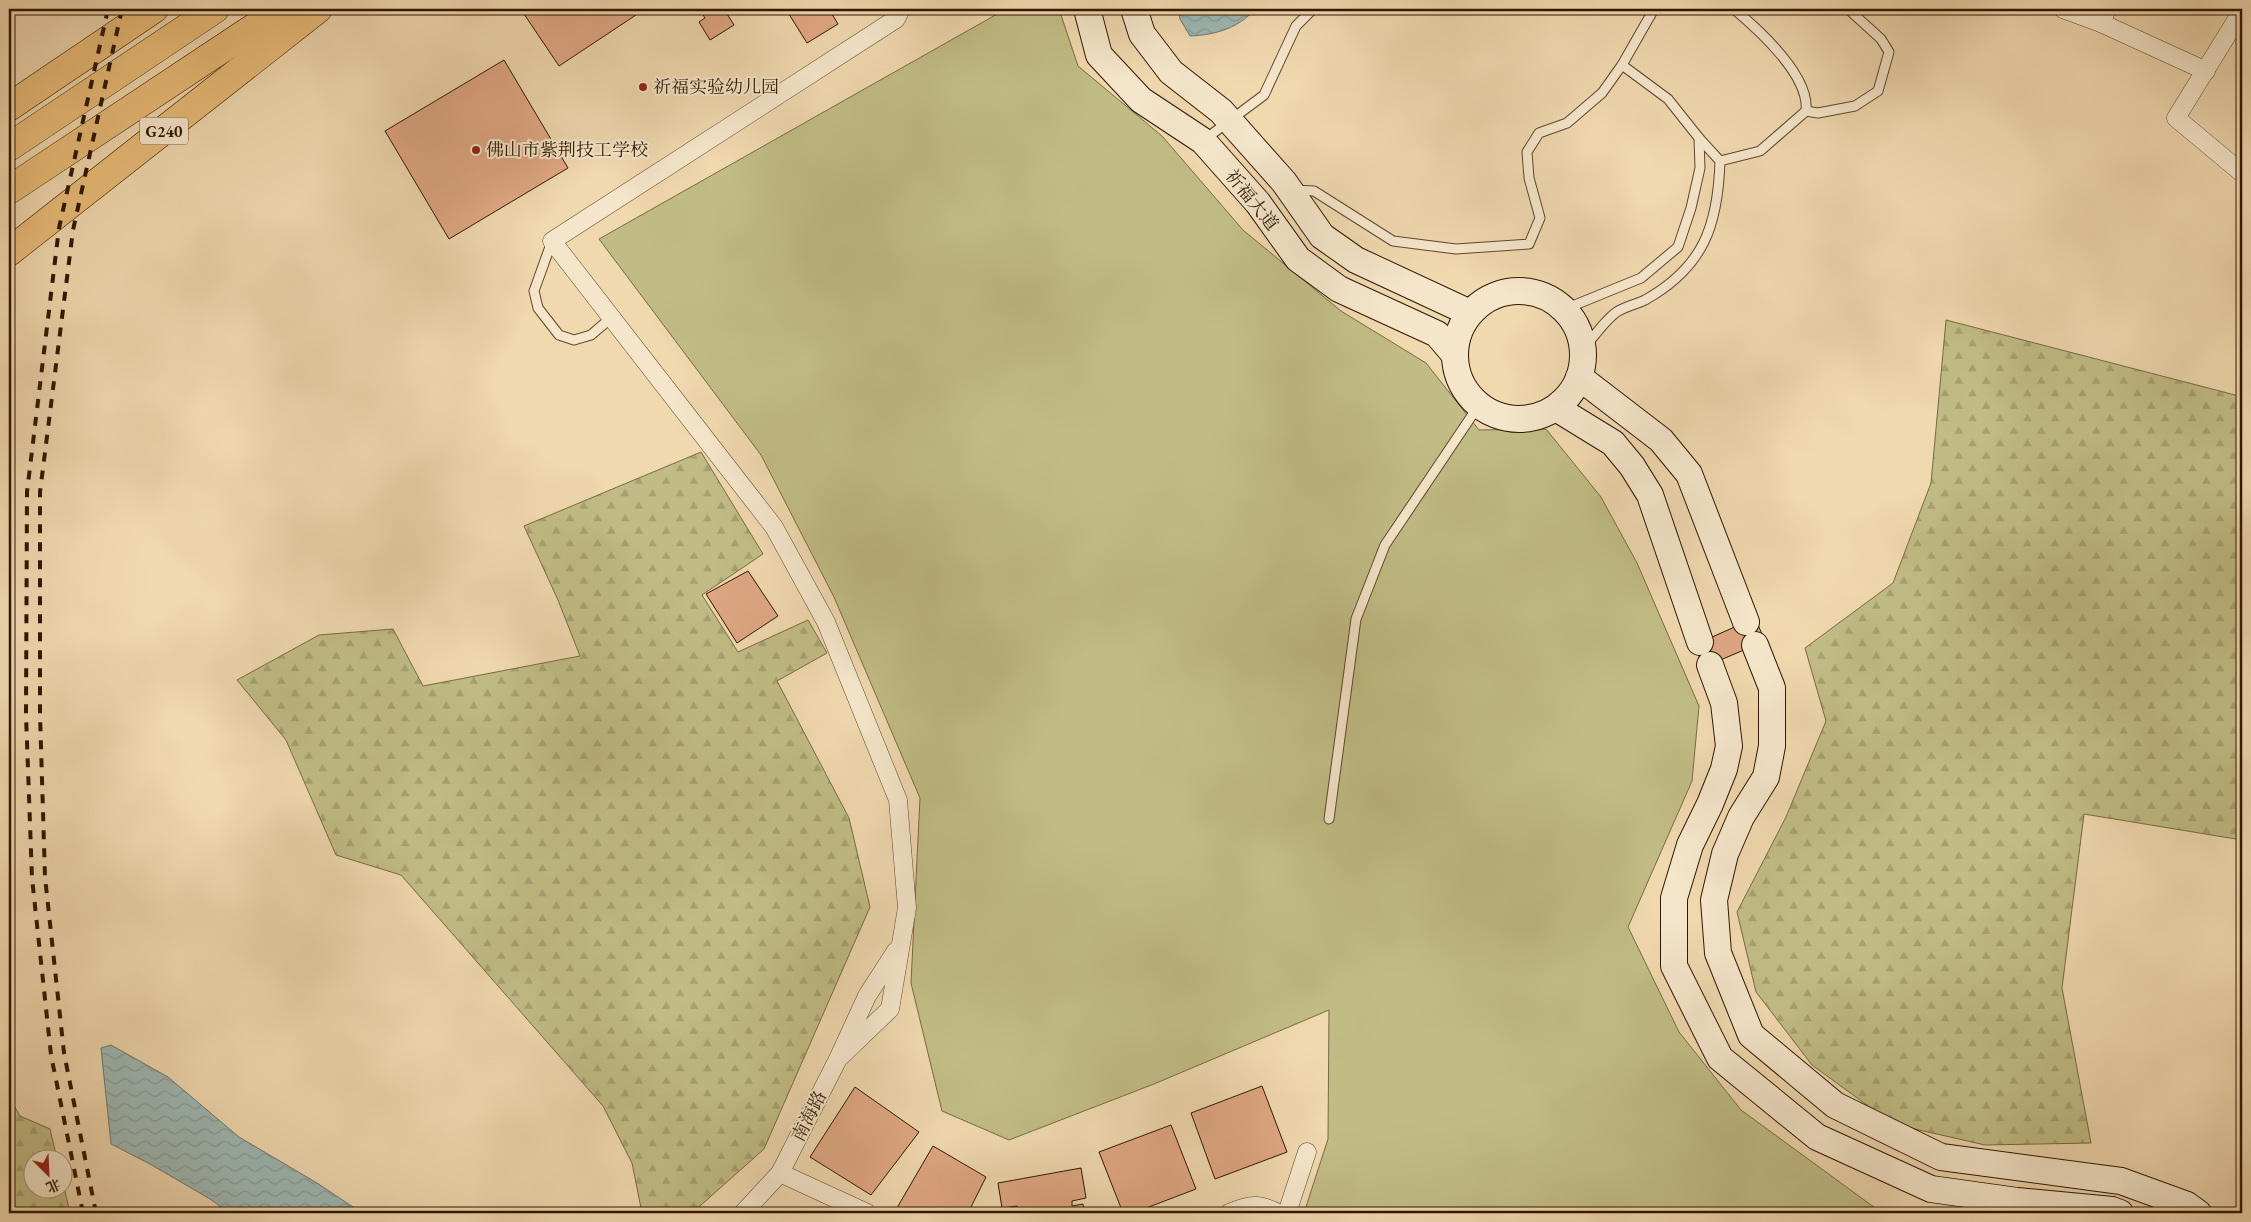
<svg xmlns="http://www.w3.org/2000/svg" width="2251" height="1222" font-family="'EB Garamond','Noto Serif SC',serif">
<defs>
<pattern id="forest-firs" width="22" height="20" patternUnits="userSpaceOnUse" patternTransform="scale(1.25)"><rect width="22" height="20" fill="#c1bc85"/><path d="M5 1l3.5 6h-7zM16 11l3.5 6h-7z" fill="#a6a171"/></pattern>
<pattern id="water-waves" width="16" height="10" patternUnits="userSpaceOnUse" patternTransform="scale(1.25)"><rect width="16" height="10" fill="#9db8b4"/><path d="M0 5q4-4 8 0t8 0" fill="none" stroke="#889d99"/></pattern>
</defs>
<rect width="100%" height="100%" fill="#f0d8af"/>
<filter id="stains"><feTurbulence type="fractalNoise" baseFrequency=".004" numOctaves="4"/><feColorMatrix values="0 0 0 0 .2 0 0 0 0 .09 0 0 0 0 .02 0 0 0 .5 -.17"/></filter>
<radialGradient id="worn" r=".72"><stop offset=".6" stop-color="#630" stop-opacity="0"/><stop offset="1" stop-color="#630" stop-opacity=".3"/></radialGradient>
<!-- green -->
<polygon fill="#c1bc85" stroke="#786a42" points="1006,9 1059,9 1078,66 1162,136 1243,230 1341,311 1426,363 1479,430 1546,429 1601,497 1637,563 1699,706 1692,781 1628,927 1679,1032 1741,1110 1882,1213 1304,1213 1328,1139 1329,1010 1154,1084 1009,1140 942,1111 911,983 920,798 834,597 761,455 599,239"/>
<!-- forest -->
<g fill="url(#forest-firs)" stroke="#786a42">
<polygon points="1946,320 2239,396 2242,394 2242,840 2084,814 2062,988 2091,1143 1985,1145 1893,1124 1812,1065 1756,992 1737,912 1786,817 1826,721 1805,648 1893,583 1931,483"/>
<polygon points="701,452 763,554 702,595 738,652 808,620 827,653 777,681 849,818 870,907 764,1149 692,1213 642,1213 632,1163 603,1106 401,875 336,855 286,740 237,680 319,635 393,629 423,686 580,656 558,600 524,526"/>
<polygon points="9,1097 20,1116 50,1129 57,1159 32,1160 32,1190 62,1190 63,1183 70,1213 9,1213"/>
</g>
<!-- water -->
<g fill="url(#water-waves)" stroke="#71786c">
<path d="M1178 9H1255C1239 28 1215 35 1190 36L1180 19Z"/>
<polygon points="111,1045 168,1077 239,1137 317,1183 362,1213 229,1213 210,1199 150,1164 111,1144 101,1048"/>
</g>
<!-- building -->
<g fill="#dfa783" stroke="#2e1700">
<polygon points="525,9 645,9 559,66 522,11"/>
<polygon points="699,9 724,9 734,25 710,40 699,22 705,18"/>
<polygon points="790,9 829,9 838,24 807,43 787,11"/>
<polygon points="504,60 568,168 449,239 385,131"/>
<polygon points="748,571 778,616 737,643 706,594"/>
<polygon points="1755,618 1765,641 1704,667 1694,645"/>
<polygon points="1262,1086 1287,1152 1215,1179 1191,1113"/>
<polygon points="855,1087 919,1132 871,1195 810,1157"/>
<polygon points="1171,1125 1196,1189 1133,1213 1123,1213 1099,1152"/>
<polygon points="933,1146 986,1177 968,1213 894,1213"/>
<polygon points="1081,1168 1086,1198 1072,1201 1072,1206 1083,1204 1084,1213 1018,1213 1017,1206 1002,1208 998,1183"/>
</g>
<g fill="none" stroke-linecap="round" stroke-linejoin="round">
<defs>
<g id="lane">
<polyline points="1806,111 1818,113 1855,106 1878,91 1889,52 1881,39 1848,9"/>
<polyline points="1204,140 1264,95 1296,26 1313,9"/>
<path d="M1720 161 1760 151 1806 111C1810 76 1759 30 1734 9"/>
<polyline points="1295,190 1314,191 1393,241 1456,249 1529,244 1540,218 1529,178 1527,152 1539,133 1567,123 1602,93 1622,65 1654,9"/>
<polyline points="552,241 534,291 538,308 559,335 574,340 591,335 612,317"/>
<polyline points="1565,309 1641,278 1678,247 1691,208 1700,168 1699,138"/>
<path d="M1583 349C1593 338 1602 324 1614 314 1622 307 1635 305 1645 300 1704 267 1718 225 1720 161L1699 138 1668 99 1622 65"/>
<polyline points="1329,819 1356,619 1385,545 1479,405"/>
</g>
<g id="street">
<polyline points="2063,9 2101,23 2206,71"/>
<polyline points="2242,11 2176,118 2242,173"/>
<polyline points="2101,23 2107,9"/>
<polyline points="838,1059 890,1009 907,908 898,800 826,622 774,527 552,241 896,19 901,9"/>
<polyline points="780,1173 867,1213"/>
<polyline points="743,1213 780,1173 838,1059 867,996 896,951"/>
<path d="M1229 1213C1250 1204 1258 1203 1278 1213"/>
<polyline points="1287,1213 1307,1152"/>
</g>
<g id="secondary">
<polyline points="1087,9 1099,55 1141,100 1203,141 1258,203 1298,259 1339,289 1437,334 1454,354"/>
<polyline points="1134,9 1142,34 1171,72 1221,111 1284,182 1322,236 1356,260 1470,313"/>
<circle cx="1519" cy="355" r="64"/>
<polyline points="1579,377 1661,440 1689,474 1746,622"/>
<polyline points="1556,408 1613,443 1632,466 1650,495 1700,642"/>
<polyline points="1755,645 1772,688 1772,746 1766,777 1741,817 1725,854 1714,900 1718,953 1751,1035 1835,1105 1941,1157 2121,1181 2187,1205 2198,1213"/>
<polyline points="1710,665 1724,703 1729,746 1724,769 1710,804 1690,845 1674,898 1674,966 1720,1058 1817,1137 1931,1189 2017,1201 2112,1210 2120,1213"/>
</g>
<g id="highway">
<polyline points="9,107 154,9"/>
<polyline points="9,147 215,9"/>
<polyline points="9,190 282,9"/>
<polyline points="9,252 318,9"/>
</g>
</defs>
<!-- lane casing -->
<use href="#lane" stroke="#5e472c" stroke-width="11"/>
<!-- street casing -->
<use href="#street" stroke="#5e472c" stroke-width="19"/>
<!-- secondary casing -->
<use href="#secondary" stroke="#2e1700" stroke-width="28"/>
<!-- highway casing -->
<use href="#highway" stroke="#2e1700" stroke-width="29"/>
<!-- lane -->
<use href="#lane" stroke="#f5e6cb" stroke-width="9"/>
<!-- street -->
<use href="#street" stroke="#f5e6cb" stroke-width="18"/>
<!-- secondary -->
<use href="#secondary" stroke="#f5e6cb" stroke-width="26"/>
<!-- highway -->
<use href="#highway" stroke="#e8bc78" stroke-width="28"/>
<!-- rail -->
<g stroke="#2e1700" stroke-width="4" stroke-dasharray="9 9" stroke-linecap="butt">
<polyline points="83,1213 51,1055 32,878 26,715 27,492 59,228 108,9"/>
<polyline points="96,1213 64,1053 45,877 40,714 40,492 73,230 122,9"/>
</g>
</g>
<!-- markers -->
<g fill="#8f2418" stroke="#f5e6cb" stroke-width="2">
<circle cx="643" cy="87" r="5"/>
<circle cx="476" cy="150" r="5"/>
</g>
<g text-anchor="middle" stroke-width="4" stroke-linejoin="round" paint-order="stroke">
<!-- shield labels -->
<rect fill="#f5e6cb" stroke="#6a553d" stroke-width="1" x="140" y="117.5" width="48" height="27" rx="4"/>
<g font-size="16" font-weight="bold" fill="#2e1700">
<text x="164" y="137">G240</text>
</g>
<!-- poi labels -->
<g font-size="18" fill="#2e1700" stroke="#f5e6cb" text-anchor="start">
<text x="653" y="93">祈福实验幼儿园</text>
<text x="486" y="156">佛山市紫荆技工学校</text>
</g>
<!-- street labels -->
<g font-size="18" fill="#2e1700" stroke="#f5e6cb">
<text transform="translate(1252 200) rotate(51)" y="6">祈福大道</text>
<text transform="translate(809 1116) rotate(-63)" y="6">南海路</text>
</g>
</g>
<!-- margin -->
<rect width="2251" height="1222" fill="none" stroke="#f0d8af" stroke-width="30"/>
<rect x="10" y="10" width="2231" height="1202" fill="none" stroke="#2e1700" stroke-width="2.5"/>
<rect x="15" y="15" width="2221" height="1192" fill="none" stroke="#2e1700"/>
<!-- north arrow -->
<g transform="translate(48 1174) rotate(156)"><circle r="24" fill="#f5e6cb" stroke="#a5937a"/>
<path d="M0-4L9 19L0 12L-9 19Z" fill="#8f2418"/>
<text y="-8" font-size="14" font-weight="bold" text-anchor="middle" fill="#2e1700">北</text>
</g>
<rect width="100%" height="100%" filter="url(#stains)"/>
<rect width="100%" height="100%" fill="url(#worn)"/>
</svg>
